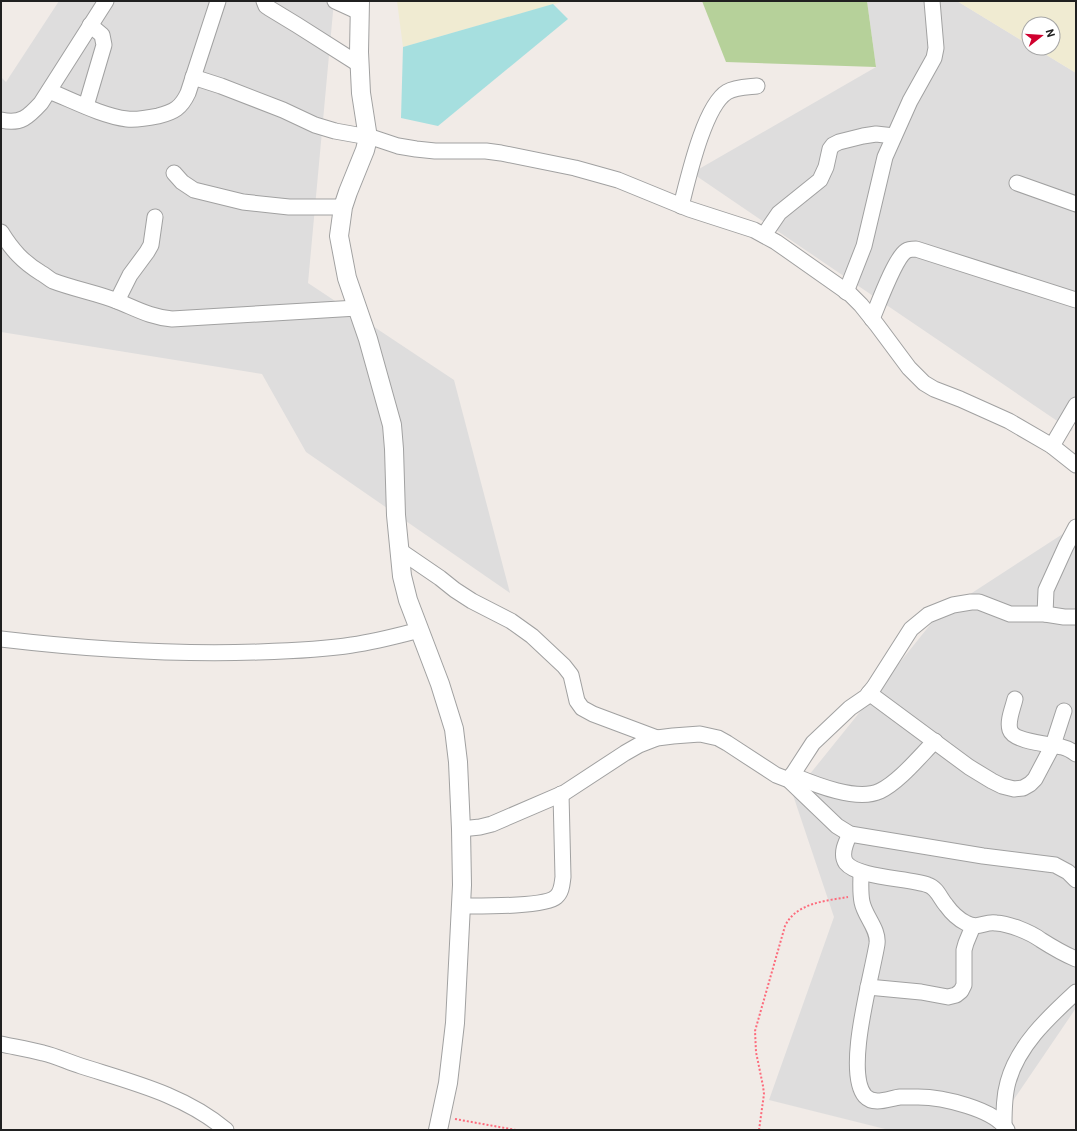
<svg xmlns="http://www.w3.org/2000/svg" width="1077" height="1131" font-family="Roboto,sans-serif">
<rect width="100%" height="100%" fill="#f1ebe7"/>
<!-- residential -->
<g fill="#dedddd">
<polygon points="59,1 334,1 308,283 454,380 510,593 306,452 262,374 1,332 1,77 6,82"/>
<polygon points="867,1 957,1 1029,45 1029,48 1035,48 1076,73 1076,413 1072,431 692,173 876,67"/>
<polygon points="1075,526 1076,527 1076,1008 993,1130 889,1130 769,1100 834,917 793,795 938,615"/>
</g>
<!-- farmland -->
<g fill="#f0ebd2">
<polygon points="397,1 565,1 403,47"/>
<polygon points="957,1 1076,1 1076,73 1035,48 1053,48 1053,24 1029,24 1029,45"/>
</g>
<!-- forest -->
<polygon fill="#b6d19a" points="702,1 867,1 876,67 726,62"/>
<!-- water -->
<polygon fill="#a6dfdf" points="553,4 568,19 438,126 401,118 403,47"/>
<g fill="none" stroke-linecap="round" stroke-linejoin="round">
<defs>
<g id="minor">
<polyline points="264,1 266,6 269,8 297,25 360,65"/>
<polyline points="335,1 359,12"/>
<polyline points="193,77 221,86 283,110 315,125 335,131 374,138 398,146 416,149 435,151 486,151 501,153 575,168 618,180 689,209 754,230 776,242 850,294 861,305 877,325 909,368 924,383 934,389 960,399 1009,421 1052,446 1076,465"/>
<path d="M49 91C72 100 102 116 127 119 137 120 148 118 158 116 174 112 181 108 188 93L218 1"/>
<polyline points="86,106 104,45 102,35 90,25"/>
<path d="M1 120C21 125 29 116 41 103L106 1"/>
<polyline points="174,173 182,182 194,190 243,202 289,207 343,207"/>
<polyline points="1017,183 1076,204"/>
<path d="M681 206C688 179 704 106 727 92 735 87 748 87 757 86"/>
<path d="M1 232C12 250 23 262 41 273 45 275 49 279 53 281 74 289 97 293 117 301 137 309 150 317 172 319L357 308"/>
<polyline points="764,235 779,213 820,180 826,167 830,149 833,145 839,142 863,136 876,134 894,136"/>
<polyline points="846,292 864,246 885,157 910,101 934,58 936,48 932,1"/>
<polyline points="117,301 130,275 147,252 151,245 155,217"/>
<path d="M872 319C878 305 895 258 906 251 909 249 913 249 916 249L1076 300"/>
<polyline points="1052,446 1076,405"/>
<polyline points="399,550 440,578 455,590 472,601 511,621 532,636 564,666 571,675 577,701 582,708 593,714 657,738"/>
<polyline points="1045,614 1046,590 1066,546 1076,527"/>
<path d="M1 639C86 649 172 655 258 652 289 651 321 650 352 645 375 642 397 636 420 630"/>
<polyline points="869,693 969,767 992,781 1002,786 1014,789 1023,788 1030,784 1035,779 1053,745 1064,711"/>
<path d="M1015 699C1013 708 1007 721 1010 730 1014 742 1050 744 1062 747 1067 748 1072 751 1076 754"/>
<path d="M792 775C814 784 857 802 880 791 899 782 920 756 935 741"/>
<polyline points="789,780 813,743 850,708 866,697 874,687 911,629 928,615 953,605 971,602 979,602 1010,614 1045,614 1064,617 1076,617"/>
<polyline points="461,829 480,827 492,824 564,793 625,753 639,745 657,738 673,736 700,734 718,738 727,743 776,775 789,780 837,826 850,834 983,856 1055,865 1068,872 1076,880"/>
<path d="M850 834C846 842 840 854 846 863 858 878 909 878 928 885 937 888 940 898 946 905 951 912 958 919 966 923 979 930 984 921 996 923 1010 924 1030 932 1041 940 1052 947 1064 954 1076 959"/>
<path d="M861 872C861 882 860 892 862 902 865 917 879 929 877 944 872 976 844 1071 865 1096 874 1106 890 1098 900 1097 906 1097 912 1097 918 1097 942 1097 995 1109 1007 1130"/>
<path d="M461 906C479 906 545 907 556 897 562 892 562 884 563 877L561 794"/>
<polyline points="868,987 921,992 948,997 956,995 961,991 964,985 964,950 966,943 973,926"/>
<path d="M1 1044C15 1047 29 1049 43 1053 56 1056 68 1062 81 1066 131 1082 185 1095 226 1130"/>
<path d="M1004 1125C1004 1110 1004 1096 1008 1082 1018 1045 1049 1017 1076 992"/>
</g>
<polyline id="tertiary" points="360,1 359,52 361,93 368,138 365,150 348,192 343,207 339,236 347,278 368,339 392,425 394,449 396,515 402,576 408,600 440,684 454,729 458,762 461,829 462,885 455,1023 448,1083 438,1130"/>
</defs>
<!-- minor casing -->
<use href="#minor" stroke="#a1a1a1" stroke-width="17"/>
<!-- tertiary casing -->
<use href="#tertiary" stroke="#a1a1a1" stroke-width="20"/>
<!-- path -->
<g stroke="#fd6b7c" stroke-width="2" stroke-dasharray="2 2" stroke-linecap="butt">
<polyline points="455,1119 516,1130"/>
<path d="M759 1130 764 1094 763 1086 756 1052 755 1031 785 926C796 903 825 901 848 897"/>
</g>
<!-- minor -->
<use href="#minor" stroke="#fff" stroke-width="15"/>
<!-- tertiary -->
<use href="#tertiary" stroke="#fff" stroke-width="18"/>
</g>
<!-- border -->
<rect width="1077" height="1131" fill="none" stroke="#202020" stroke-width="4"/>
<!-- north arrow -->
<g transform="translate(1041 36) rotate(73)"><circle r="19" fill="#ffffff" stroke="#a6a6a6"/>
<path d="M0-3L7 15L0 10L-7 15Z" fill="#d0002e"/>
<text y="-6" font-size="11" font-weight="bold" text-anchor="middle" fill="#202020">N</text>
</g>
</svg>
